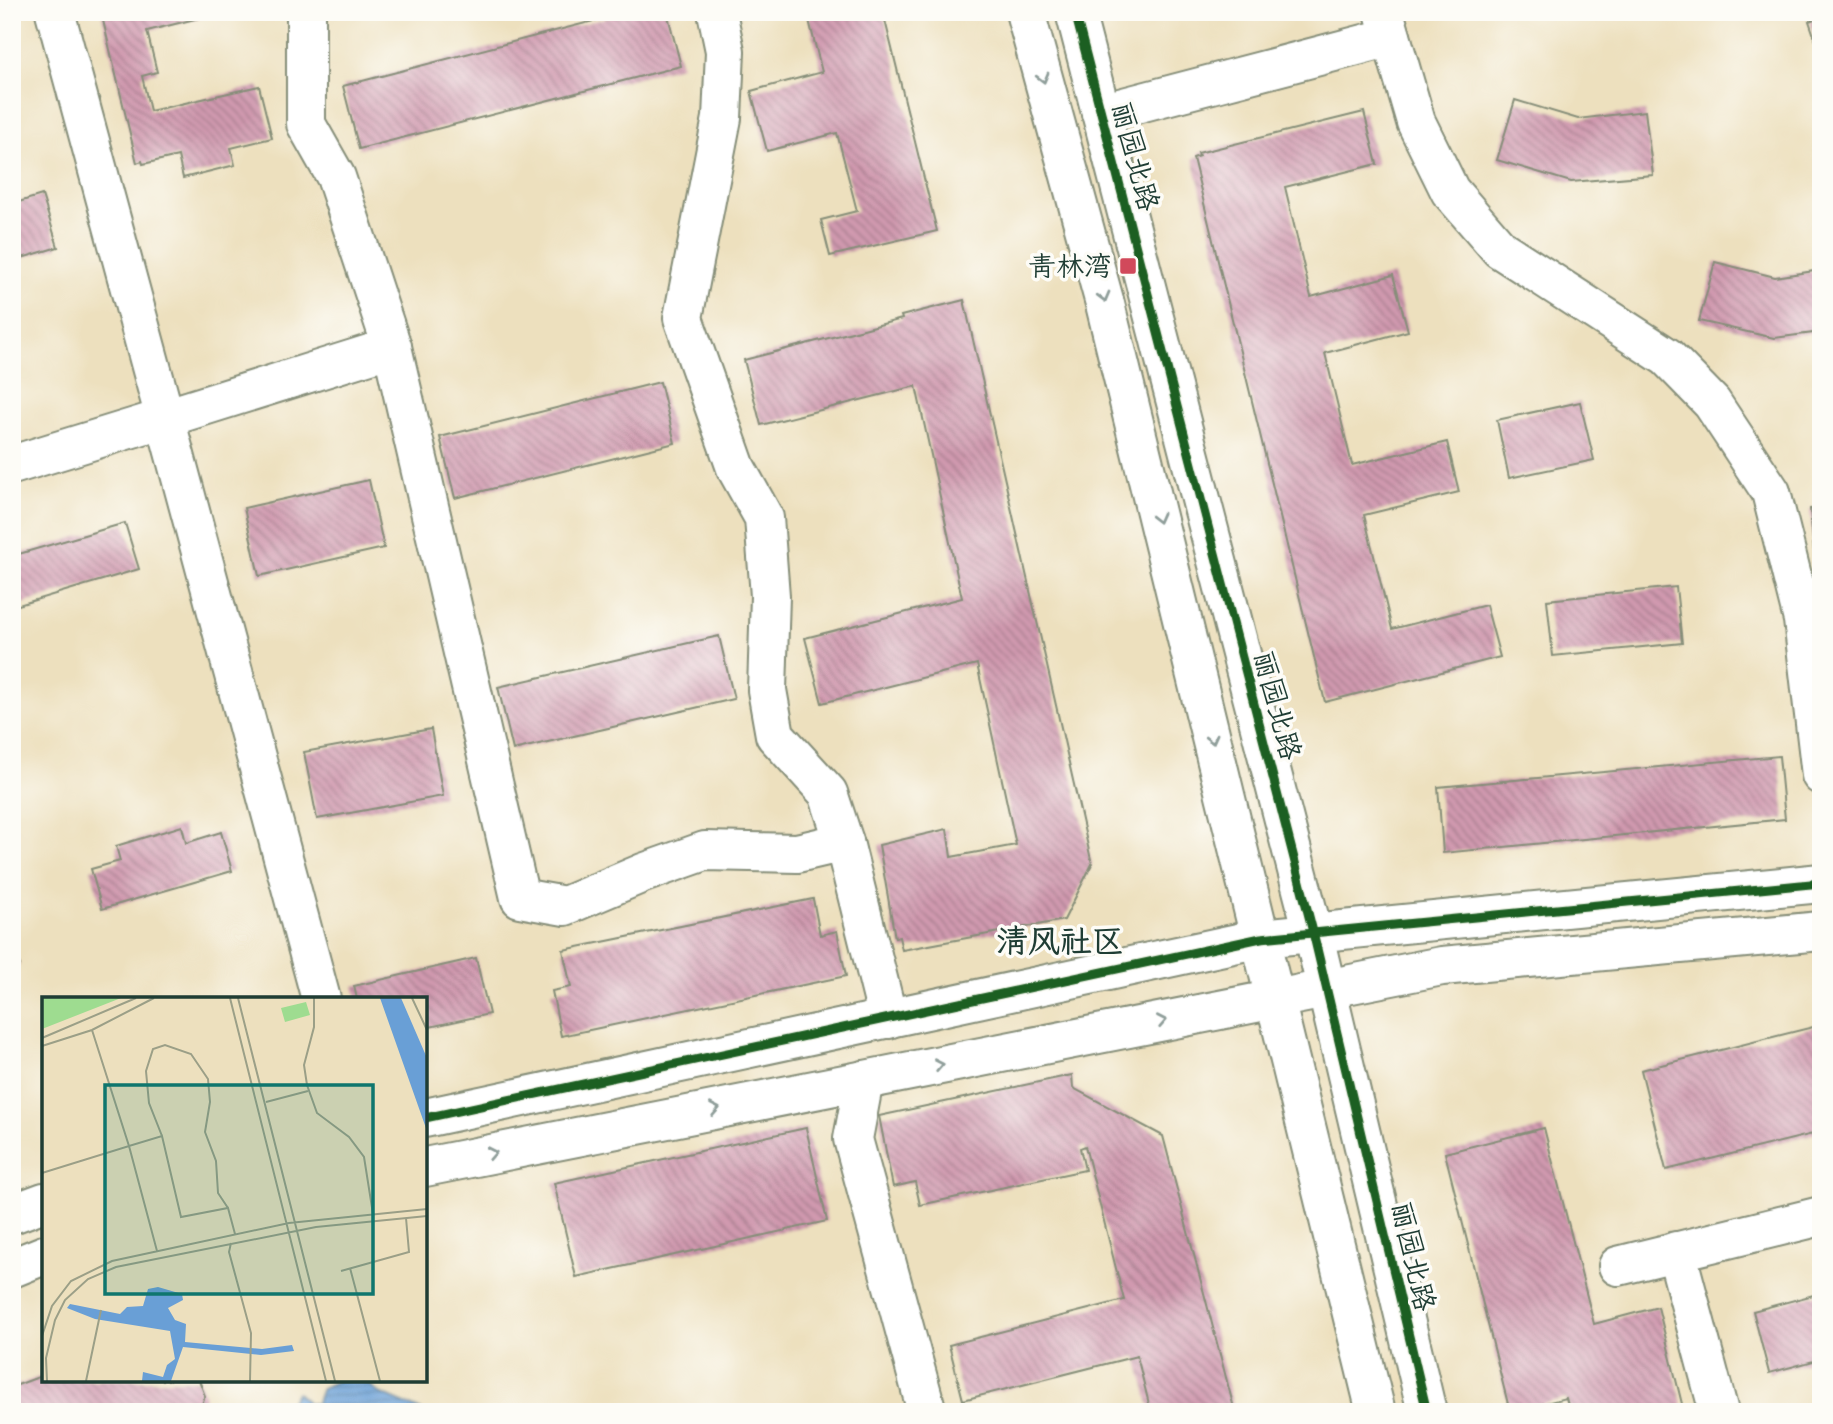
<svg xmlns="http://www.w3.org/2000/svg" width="1833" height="1424" font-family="'Indie Flower','LXGW WenKai TC',sans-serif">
<defs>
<pattern id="water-rules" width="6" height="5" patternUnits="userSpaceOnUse" patternTransform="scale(1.75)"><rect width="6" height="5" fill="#699fd6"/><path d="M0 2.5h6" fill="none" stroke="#5683ae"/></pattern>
<pattern id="building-back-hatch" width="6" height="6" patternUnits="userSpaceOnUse" patternTransform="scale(1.75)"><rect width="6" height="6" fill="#d099af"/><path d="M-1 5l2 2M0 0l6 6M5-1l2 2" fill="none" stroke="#a87e8f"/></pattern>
</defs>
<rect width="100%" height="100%" fill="#fdfcf7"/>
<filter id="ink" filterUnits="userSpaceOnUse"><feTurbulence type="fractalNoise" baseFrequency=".0143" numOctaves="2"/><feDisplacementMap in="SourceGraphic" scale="14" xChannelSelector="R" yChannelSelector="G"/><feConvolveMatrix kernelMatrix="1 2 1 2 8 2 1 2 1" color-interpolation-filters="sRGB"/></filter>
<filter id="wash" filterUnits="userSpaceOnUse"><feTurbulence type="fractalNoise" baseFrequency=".00686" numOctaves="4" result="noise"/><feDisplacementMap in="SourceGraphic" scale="28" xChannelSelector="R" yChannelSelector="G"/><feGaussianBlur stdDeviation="1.57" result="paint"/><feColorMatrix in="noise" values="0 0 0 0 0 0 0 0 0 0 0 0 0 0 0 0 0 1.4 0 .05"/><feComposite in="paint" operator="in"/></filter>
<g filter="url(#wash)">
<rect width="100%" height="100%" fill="#ede0be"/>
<!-- water -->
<polygon fill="url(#water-rules)" stroke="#446e85" stroke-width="2" points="347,1380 365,1380 377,1392 424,1412 285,1412 296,1392 308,1403 316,1404 322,1388 337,1381"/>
<g id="blocks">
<!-- building -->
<g fill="url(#building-back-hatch)">
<polygon points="101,12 223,12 147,31 157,72 142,76 150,111 259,86 272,138 231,148 235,165 183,178 178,156 143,164 142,161 137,163"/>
<polygon points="628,12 667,12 681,66 359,149 343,86"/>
<polygon points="807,12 883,12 937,231 830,256 821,220 857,211 837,133 767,151 751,91 822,72"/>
<polygon points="1821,17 1821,53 1820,53 1809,21"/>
<polygon points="1515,100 1578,119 1645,111 1653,175 1571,182 1497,160"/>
<polygon points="1364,112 1377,164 1285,187 1311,297 1393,275 1408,331 1325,353 1352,465 1447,442 1459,492 1364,515 1392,629 1486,605 1500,657 1325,702 1193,158 1199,156 1198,153"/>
<polygon points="42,195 58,247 12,261 12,204"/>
<polygon points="1715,262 1775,277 1821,270 1821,332 1774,338 1699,321"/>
<polygon points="964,300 1092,864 1064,920 902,950 899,937 895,938 879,845 947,829 951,857 1016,845 977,664 822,703 805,638 962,598 916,386 761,425 744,360 902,319 901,316"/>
<polygon points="660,382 675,443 455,498 440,437"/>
<polygon points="1580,402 1594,460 1509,478 1497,420"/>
<polygon points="369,480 384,548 259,576 244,508"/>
<polygon points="1821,508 1821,562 1815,562 1810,509"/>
<polygon points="125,523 139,569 12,607 12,556"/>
<polygon points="1676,587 1682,643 1553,656 1547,600"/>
<polygon points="719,636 734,699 513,750 498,687"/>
<polygon points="431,729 443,796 317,819 304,752"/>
<polygon points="1779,756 1785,819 1443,853 1438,787"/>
<polygon points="182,826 186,843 221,832 232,871 102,909 91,869 120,861 116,846"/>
<polygon points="813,899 820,935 837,931 846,976 561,1036 552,991 571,987 563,950"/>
<polygon points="12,946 20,965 12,968"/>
<polygon points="476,958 489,1014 425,1028 425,999 357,999 354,986"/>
<polygon points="1821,1025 1821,1132 1666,1170 1641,1070"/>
<polygon points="1072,1075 1073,1088 1163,1136 1235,1412 1151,1412 1137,1356 963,1400 949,1345 1124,1300 1085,1146 1080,1148 1085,1170 920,1205 915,1182 893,1187 879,1116"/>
<polygon points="806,1128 827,1221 576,1277 554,1183"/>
<polygon points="1544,1128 1594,1324 1658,1307 1684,1412 1570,1412 1566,1398 1510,1412 1445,1153"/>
<polygon points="1821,1293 1821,1359 1769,1373 1753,1311"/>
<polygon points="44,1375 44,1380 199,1380 205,1396 199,1412 12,1412 12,1387"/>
</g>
</g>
</g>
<g filter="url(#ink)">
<use href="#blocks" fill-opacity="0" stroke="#868e79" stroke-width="2"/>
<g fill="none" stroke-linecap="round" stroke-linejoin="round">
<defs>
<g id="minor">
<polyline points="55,12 165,418 392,347 520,898 565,906 643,873 705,851 797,853 844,842 888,1019"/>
<polyline points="306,12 306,124 336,177 392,347"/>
<polyline points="717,12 725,51 722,118 683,318 736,468 764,518 770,596 767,690 775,735 828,793 844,842"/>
<polyline points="1025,12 1104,300 1376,1412"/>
<polyline points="1075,12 1313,932 1427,1412"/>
<polyline points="1384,12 1416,122 1450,191 1500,249 1667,357 1712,403 1771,492 1803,620 1821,775"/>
<polyline points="1101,113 1391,37"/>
<polyline points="12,465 165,418 321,999"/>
<polyline points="864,1080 853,1139 927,1412"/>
<polyline points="425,1118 1261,938 1821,883"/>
<polyline points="425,1167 1442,966 1821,931"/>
<polyline points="12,1214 44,1202"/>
<polyline points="1676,1251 1719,1412"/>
<polyline points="1618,1266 1821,1216"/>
<polyline points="12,1268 44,1255"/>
</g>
</defs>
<!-- minor casing -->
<use href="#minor" stroke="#868e79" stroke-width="42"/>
<!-- minor -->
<use href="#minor" stroke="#fff" stroke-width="38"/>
<defs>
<g id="cycleway">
<polyline points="1075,12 1313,932 1427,1412"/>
<polyline points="425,1118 1261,938 1821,883"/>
</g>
</defs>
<!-- cycleway casing -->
<use href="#cycleway" stroke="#fdfcf7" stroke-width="13"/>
<!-- cycleway -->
<use href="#cycleway" stroke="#1b5e20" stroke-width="9"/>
</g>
<!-- one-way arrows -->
<defs><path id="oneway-chevron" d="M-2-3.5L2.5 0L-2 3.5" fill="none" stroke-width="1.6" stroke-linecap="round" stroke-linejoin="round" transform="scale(1.75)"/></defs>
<g stroke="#8f9e9a">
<use href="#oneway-chevron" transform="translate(1043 78) rotate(75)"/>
<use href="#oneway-chevron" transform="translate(1104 297) rotate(75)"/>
<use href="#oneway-chevron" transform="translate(1158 518) rotate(76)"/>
<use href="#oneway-chevron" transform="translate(1212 739) rotate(76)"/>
<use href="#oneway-chevron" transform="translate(1162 1021) rotate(-11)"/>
<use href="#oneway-chevron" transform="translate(939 1065) rotate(-11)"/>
<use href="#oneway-chevron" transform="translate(715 1109) rotate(-11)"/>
<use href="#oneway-chevron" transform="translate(492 1153) rotate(-11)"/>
</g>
</g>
<!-- markers -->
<rect fill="#d1495b" stroke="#fdfcf7" stroke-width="2.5" x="1119" y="257" width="18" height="18" rx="3.5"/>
<g text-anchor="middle" stroke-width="7" stroke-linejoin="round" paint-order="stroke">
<!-- street labels -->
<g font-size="28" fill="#1f3d34" stroke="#fdfcf7">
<text transform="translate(1136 156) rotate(75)" y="10">丽园北路</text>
<text transform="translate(1278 705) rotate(75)" y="10">丽园北路</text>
<text transform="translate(1414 1256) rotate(77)" y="10">丽园北路</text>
</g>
<!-- poi labels -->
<g font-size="28" fill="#1f3d34" stroke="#fdfcf7" text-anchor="end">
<text x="1112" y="276">青林湾</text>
</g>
<!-- quarter labels -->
<g font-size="32" font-weight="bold" fill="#1f3d34" stroke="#fdfcf7">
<text x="1060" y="952">清风社区</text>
</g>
</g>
<!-- overview -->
<g transform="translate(42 997)">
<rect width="385" height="385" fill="#ede0be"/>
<path d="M0 1H79L0 32ZM264 5 268 18 243 25 239 11Z" fill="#9edc90"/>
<path d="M338 1H359L385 61V134ZM116 290 140 297 141 303 126 311 133 323 144 327 143 345 220 352 250 348 252 354 219 358 141 350 129 384H100L101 375 121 380 125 368 133 362 128 334 53 322 25 311 28 307 78 317 85 310 101 309 106 292Z" fill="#699fd6"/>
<path fill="none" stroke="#9b9f87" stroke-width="2" d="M188 1 284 384M196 1 293 384M272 1V30L262 68 265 88 275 116 307 140 322 160 331 217M370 1 385 33M50 33 87 149 120 139 139 220 186 211 193 237M0 41 94 1M0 49 50 33 112 1M224 105 266 94M120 139 107 106 104 74 111 52 123 48 149 57 166 82 168 105 163 135 174 164 176 196 186 211M0 176 87 149 115 254M189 246 187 255 209 336 208 384M308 271 338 384M299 274 367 255 364 221M0 339 10 309 29 284 70 264 247 226 385 212M5 384 4 361 13 323 23 303 46 282 74 270 274 230 385 219M44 384 59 313"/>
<path fill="#0f766e" fill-opacity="0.15" stroke="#0f766e" stroke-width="3.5" d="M63 88H331V297H63Z"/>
<rect width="385" height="385" fill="none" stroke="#1f3d34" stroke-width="3.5"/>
</g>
<!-- margin -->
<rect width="1833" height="1424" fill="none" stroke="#fdfcf7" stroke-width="42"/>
</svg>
